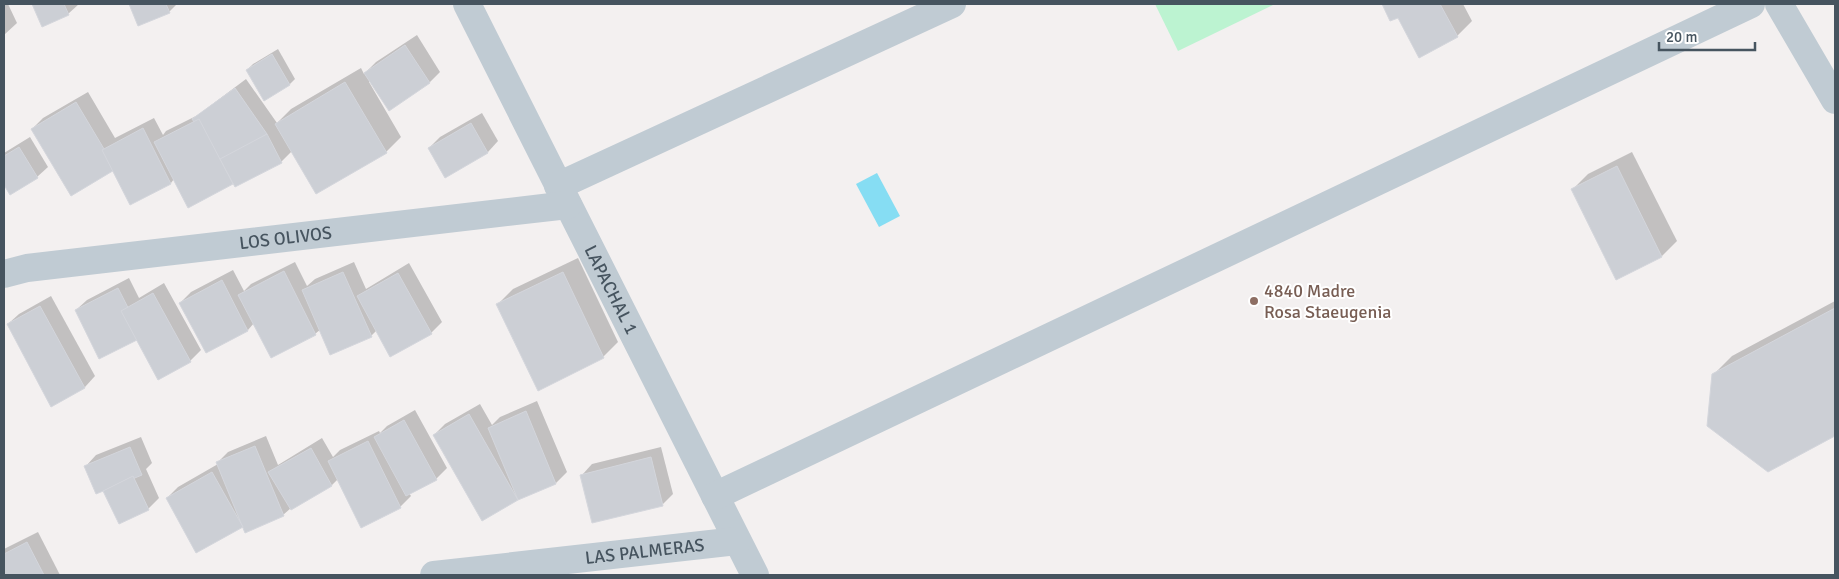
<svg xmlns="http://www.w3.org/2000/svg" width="1839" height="579" font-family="Signika,sans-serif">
<rect width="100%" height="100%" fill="#f3f0f0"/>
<!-- green -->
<polygon fill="#bcf3d1" points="1155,4 1275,4 1178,51"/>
<!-- water -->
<polygon fill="#86ddf3" points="877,173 900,216 879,227 856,184"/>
<!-- shadow -->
<g fill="#0003">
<polygon points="4,4 8,4 17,23 4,35"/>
<polygon points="34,4 79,4 68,14 43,25"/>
<polygon points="130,4 177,4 169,12 139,25"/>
<polygon points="1384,4 1463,4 1472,21 1457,36 1420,56 1398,16 1391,20"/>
<polygon points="417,35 440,72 430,82 389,109 370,80 369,82 401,137 386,152 292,151 281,162 233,182 188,206 174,179 171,183 130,204 113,169 32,129 43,118 88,92 115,138 154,118 163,135 166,131 198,115 246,79 277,123 291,109 361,68 364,74 376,62"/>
<polygon points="278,49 295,79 290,84 264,99 247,70 253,64"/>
<polygon points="482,113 498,141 488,152 446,176 429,148 440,137"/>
<polygon points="30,137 48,167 37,177 10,193 4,182 4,153"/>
<polygon points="1632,152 1677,241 1662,256 1617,278 1573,189 1588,174"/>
<polygon points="578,258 618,342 603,357 498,304 513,289"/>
<polygon points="295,262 307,286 315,279 354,262 366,289 409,263 442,322 431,333 391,356 377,330 371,336 321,329 315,334 254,323 248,330 206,352 180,303 191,292 233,270 244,291 251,284"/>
<polygon points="129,278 139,298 164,283 201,350 190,361 76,310 87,300"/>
<polygon points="51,296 95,376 85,387 52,405 8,324 19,314"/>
<polygon points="1835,301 1835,434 1768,470 1714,374 1732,356"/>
<polygon points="537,401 567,472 556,483 518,499 482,519 434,435 445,424 480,404 492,425 500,417"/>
<polygon points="415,410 447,468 436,479 409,493 411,496 400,507 338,479 332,485 291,508 283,515 243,525 167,498 178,487 218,464 217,463 228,452 266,436 278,465 322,438 333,457 340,450 379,431 380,433 387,426"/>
<polygon points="141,437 152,463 146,469 159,498 148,509 104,489 86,466 96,455"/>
<polygon points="661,447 673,494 662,505 582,475 592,464"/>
<polygon points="38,532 60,575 4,575 4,549"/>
</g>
<!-- building -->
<g fill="#cccfd5" stroke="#d4d6dc">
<polygon points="32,4 64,4 69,15 42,27"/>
<polygon points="129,4 166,4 170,13 138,26"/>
<polygon points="1382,4 1440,4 1458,37 1419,58 1398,18 1390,21"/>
<polygon points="405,45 430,83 389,111 364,73"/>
<polygon points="272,54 290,85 264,101 246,70"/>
<polygon points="345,82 387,153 316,194 275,124"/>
<polygon points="235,88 267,134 224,165 192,119"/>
<polygon points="76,102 116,169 71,196 31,129"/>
<polygon points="199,119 233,184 188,208 154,142"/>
<polygon points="471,123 488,153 445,178 428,148"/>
<polygon points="143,128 171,184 130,205 102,150"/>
<polygon points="267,134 282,163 235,187 220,159"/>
<polygon points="19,147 38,178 10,195 4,185 4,156"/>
<polygon points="1617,166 1662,257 1616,280 1571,189"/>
<polygon points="284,271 316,335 271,358 238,295"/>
<polygon points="343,272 372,337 330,355 302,290"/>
<polygon points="563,272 604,358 538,391 496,304"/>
<polygon points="398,273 432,334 390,357 357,296"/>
<polygon points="222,280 248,331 206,353 179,303"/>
<polygon points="118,288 143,337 99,359 75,310"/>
<polygon points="153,293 191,362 158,380 121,311"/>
<polygon points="40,306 85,388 51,407 7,324"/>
<polygon points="1835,308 1835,436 1768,472 1707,426 1712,374"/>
<polygon points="526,411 556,484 518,500 488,428"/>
<polygon points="469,414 518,500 482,521 433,435"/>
<polygon points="404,420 437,480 406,496 374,437"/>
<polygon points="368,441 401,508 361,528 328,461"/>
<polygon points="255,446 284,516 245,533 216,462"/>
<polygon points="130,447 142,475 96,494 84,466"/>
<polygon points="311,448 332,486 291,510 268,472"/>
<polygon points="651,457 663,506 592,523 580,475"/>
<polygon points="212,472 243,527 196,553 166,498"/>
<polygon points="133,476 149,510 119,524 103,491"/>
<polygon points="27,542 44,575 4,575 4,554"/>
</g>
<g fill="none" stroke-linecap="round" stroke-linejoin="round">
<!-- minor -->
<g stroke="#c0cbd3" stroke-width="28">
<path id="s1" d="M467 4 755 575"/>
<polyline points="1779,4 1835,100"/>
<polyline points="558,186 952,4"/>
<path id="s2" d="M4 274 27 268 568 205"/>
<polyline points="715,496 1751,4"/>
<path id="s3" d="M434 575 737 541"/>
</g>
</g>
<!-- markers -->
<circle fill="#8d6e63" stroke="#fff" stroke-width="2" cx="1254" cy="301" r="5"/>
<g text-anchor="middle" stroke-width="4" stroke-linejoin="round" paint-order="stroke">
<!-- street labels -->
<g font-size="18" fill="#46545f" stroke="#fff">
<text dy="6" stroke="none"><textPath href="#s2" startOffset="284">LOS OLIVOS</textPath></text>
<text dy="6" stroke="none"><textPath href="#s1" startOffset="320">LAPACHAL 1</textPath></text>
<text dy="6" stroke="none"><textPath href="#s3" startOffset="212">LAS PALMERAS</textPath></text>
</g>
<!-- education labels -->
<g font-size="18" fill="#785e54" stroke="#fff" text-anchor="start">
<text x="1264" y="297">4840 Madre<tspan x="1264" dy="21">Rosa Staeugenia</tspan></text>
</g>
</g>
<!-- border -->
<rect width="1839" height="579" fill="none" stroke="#46545f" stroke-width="10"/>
<!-- scale -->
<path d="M1659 42v8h96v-8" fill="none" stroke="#46545f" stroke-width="2.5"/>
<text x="1666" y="42" font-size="15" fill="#46545f" stroke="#ffffff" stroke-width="4" paint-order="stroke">20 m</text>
</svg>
